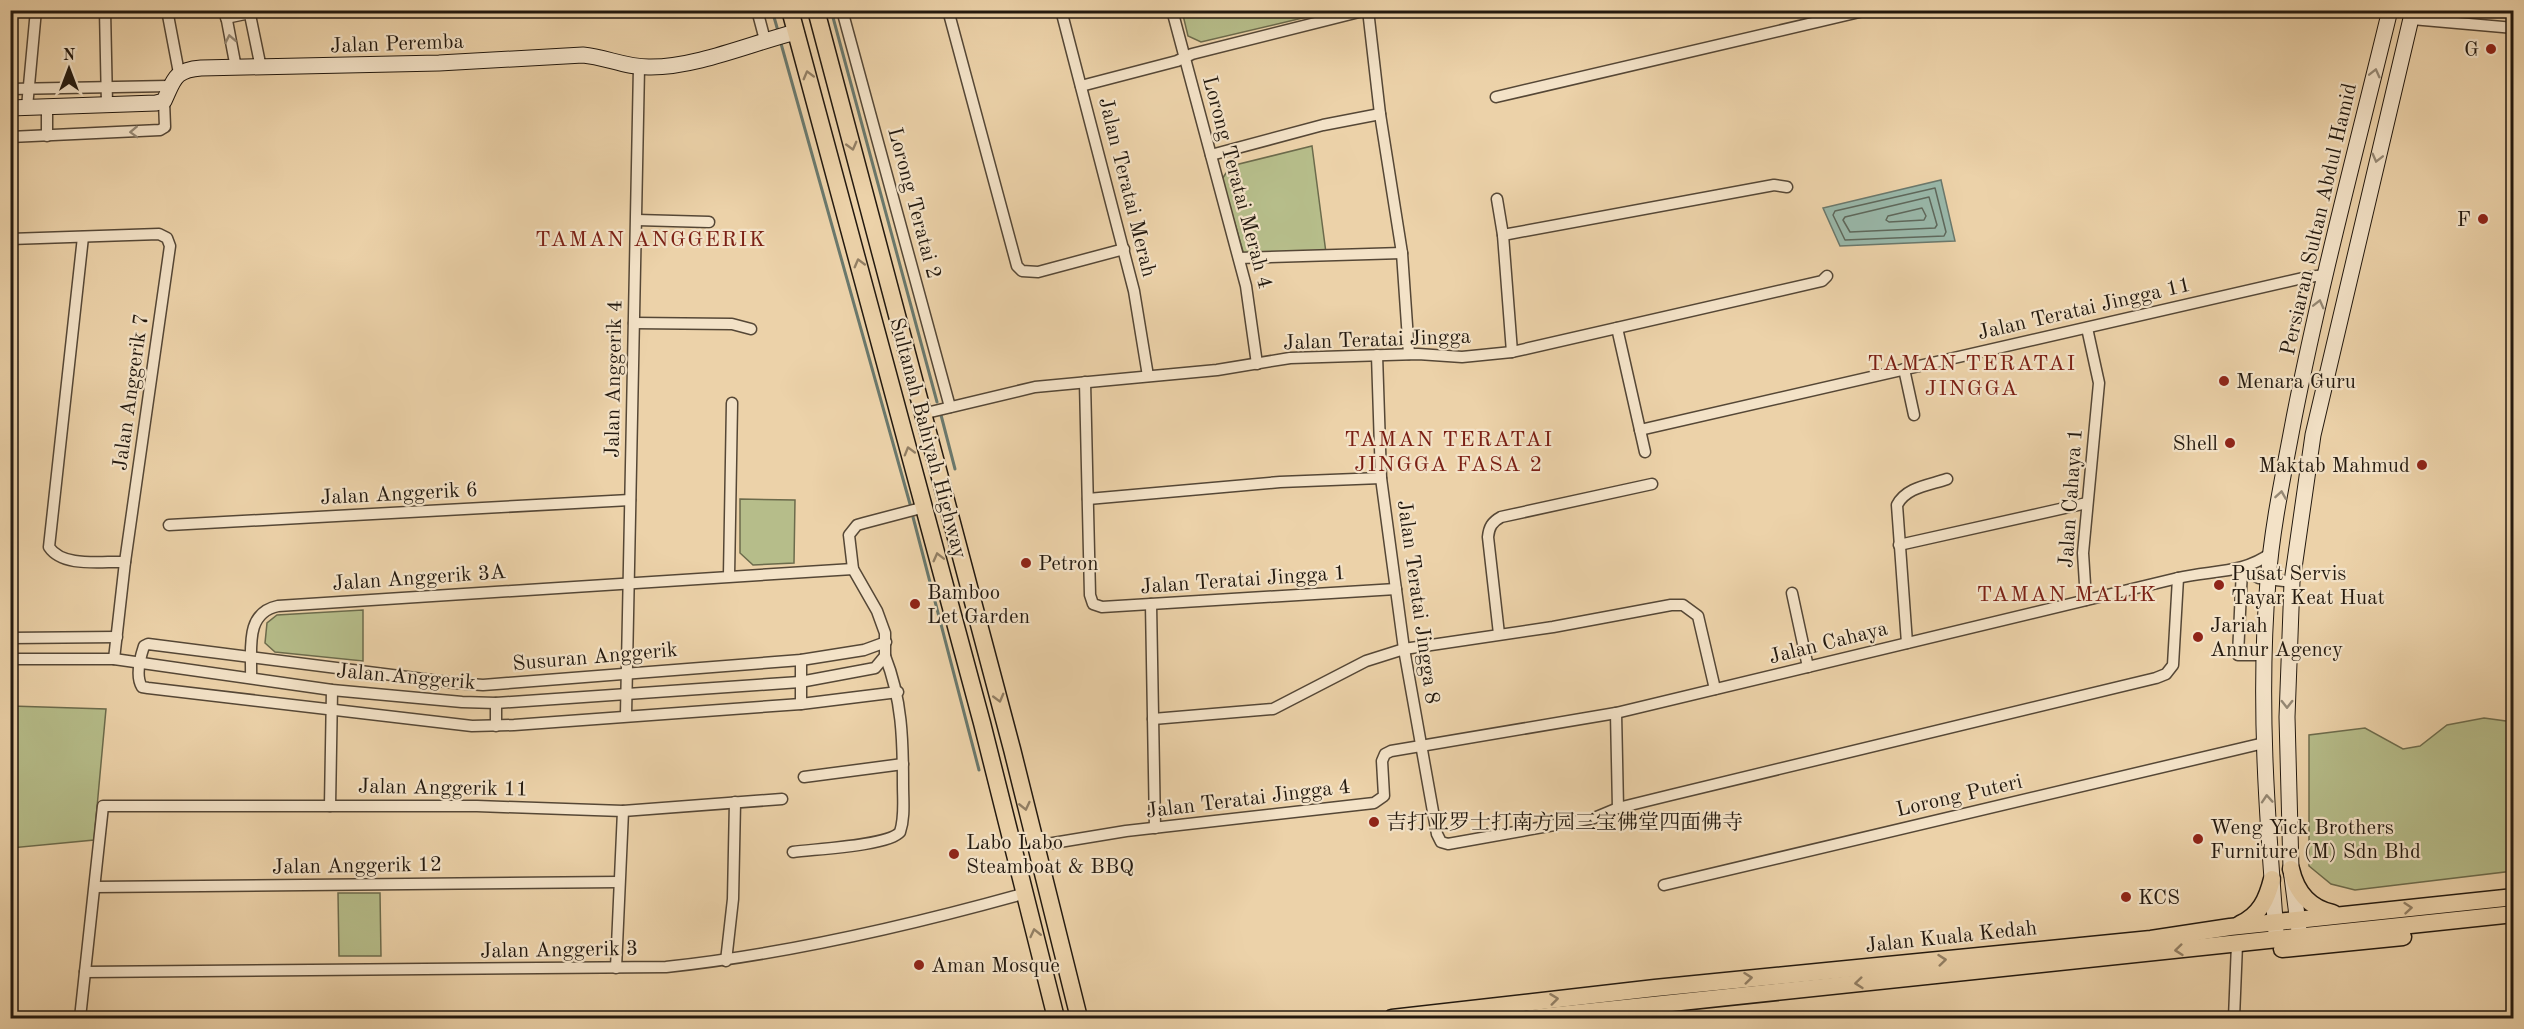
<svg xmlns="http://www.w3.org/2000/svg" width="2524" height="1029" font-family="'Old Standard TT','Noto Serif SC',serif">
<rect width="100%" height="100%" fill="#ecd2a9"/>
<filter id="stains"><feTurbulence type="fractalNoise" baseFrequency=".00333" numOctaves="4"/><feColorMatrix values="0 0 0 0 .2 0 0 0 0 .09 0 0 0 0 .02 0 0 0 .5 -.17"/></filter>
<radialGradient id="worn" r=".72"><stop offset=".6" stop-color="#630" stop-opacity="0"/><stop offset="1" stop-color="#630" stop-opacity=".3"/></radialGradient>
<!-- green -->
<g fill="#b6bd8a" stroke="#6c6b4c" stroke-width="1.5">
<polygon points="1182,11 1182,10 1332,11 1201,42 1188,36"/>
<polygon points="1312,146 1326,253 1244,255 1222,179 1231,166"/>
<polygon points="740,499 795,500 794,563 753,565 740,553"/>
<polygon points="363,610 363,661 275,652 265,643 267,623 277,615"/>
<polygon points="11,706 106,709 94,840 11,848"/>
<polygon points="2484,718 2513,722 2513,871 2355,890 2331,884 2309,866 2309,735 2365,728 2403,749 2420,746 2447,725"/>
<polygon points="338,893 380,893 381,956 339,956"/>
</g>
<!-- water -->
<polygon fill="#99b8aa" stroke="#6a786c" stroke-width="1.5" points="1941,180 1955,241 1840,246 1823,208"/>
<g fill="none" stroke-linecap="round" stroke-linejoin="round">
<!-- shore -->
<g stroke="#5e685c" stroke-width="1.5">
<polygon points="1935,188 1946,232 1944,236 1845,240 1833,215 1835,211"/>
<polygon points="1929,197 1937,225 1935,228 1850,232 1843,220 1845,217"/>
<polygon points="1922,208 1926,216 1924,220 1889,222 1886,220 1888,216"/>
</g>
<!-- stream -->
<g stroke="#6a786c" stroke-width="3">
<polyline points="772,10 778,31"/>
<polyline points="831,10 937,402"/>
<polyline points="780,40 910,504"/>
<polyline points="941,415 955,469"/>
<polyline points="913,517 979,770"/>
</g>
<defs>
<g id="street">
<polyline points="105,10 107,105"/>
<polyline points="167,10 179,73"/>
<polyline points="225,10 236,68"/>
<polyline points="249,10 261,68"/>
<polyline points="757,10 765,40"/>
<polyline points="842,10 950,407"/>
<polyline points="948,10 1017,266 1022,271 1038,272 1124,249"/>
<polyline points="1061,10 1134,291 1148,376"/>
<polyline points="1172,10 1246,286 1257,364"/>
<polyline points="1368,10 1380,114 1402,253 1409,354"/>
<polyline points="1935,10 1935,11"/>
<polyline points="226,18 250,13"/>
<polyline points="2412,19 2514,28"/>
<polyline points="1081,86 1177,61 1192,54 1367,10"/>
<polyline points="10,89 169,86"/>
<polyline points="1496,97 1868,10"/>
<polyline points="27,107 36,10"/>
<polyline points="47,136 47,106"/>
<polyline points="10,137 160,130 165,127 164,101"/>
<polyline points="1211,155 1323,125 1380,114"/>
<polyline points="1497,199 1503,235 1512,352"/>
<polyline points="637,220 709,222"/>
<polyline points="1503,235 1774,185 1787,187"/>
<path d="M83 237 49 547C63 568 102 561 125 562"/>
<polyline points="10,239 159,234 167,238 170,246 125,562 114,659"/>
<polyline points="10,252 13,239"/>
<polyline points="1239,258 1402,253"/>
<polyline points="634,323 732,324 751,329"/>
<polyline points="1617,328 1645,452"/>
<polyline points="1377,355 1381,478 1404,649 1437,834 1441,842 1448,844 1594,818 1618,808 1671,795 2156,678 2166,674 2173,665 2178,578"/>
<polyline points="1904,369 1914,415"/>
<polyline points="1085,382 1090,595 1093,604 1102,607 1396,589"/>
<polyline points="922,414 1035,387 1217,370 1290,358 1418,354 1462,357 1512,352 1822,281 1827,276"/>
<polyline points="1640,430 2307,277 2326,275"/>
<polyline points="1088,499 1280,482 1381,478"/>
<polyline points="169,525 630,500"/>
<polyline points="1899,545 2087,503"/>
<polyline points="2242,569 2238,655 2263,655"/>
<polyline points="2242,569 2259,578 2292,582"/>
<polyline points="729,576 732,403"/>
<polyline points="1792,593 1808,667"/>
<polyline points="2086,600 2083,553 2099,383 2087,328"/>
<polyline points="1151,604 1155,828"/>
<path d="M1499 634 1488 537C1489 527 1492 522 1501 517L1652 484"/>
<polyline points="10,638 117,637"/>
<path d="M886 642 864 650 801 660 483 685 455 683 148 644 144 646C140 658 135 676 142 687L148 688 472 726 514 725 801 704 898 692"/>
<path d="M1907 643 1897 505C1906 487 1930 485 1947 479"/>
<polyline points="10,659 114,659 332,690 462,702 496,703 800,682 875,668 885,656 885,633 877,611 853,569 849,535 857,525 864,523 925,507"/>
<path d="M251 678C252 650 244 613 278 606L853 569"/>
<polyline points="496,703 496,726"/>
<polyline points="801,704 801,660"/>
<polyline points="1616,713 1618,808"/>
<polyline points="626,715 639,67"/>
<polyline points="1153,719 1273,709 1366,661 1404,649 1553,627 1671,605 1683,605 1698,616 1715,689"/>
<polyline points="804,777 903,764"/>
<polyline points="330,806 332,690"/>
<path d="M1035 846 1126 831 1374 803 1384 796 1382 761 1385 754 1391 751 1616 713 2178 578C2212 570 2243 574 2271 553"/>
<path d="M793 852C814 849 888 846 900 832 905 817 903 801 903 785 903 740 902 699 885 656"/>
<polyline points="1664,885 2264,743"/>
<polyline points="95,887 619,882"/>
<polyline points="726,961 733,899 735,802"/>
<polyline points="616,968 623,811"/>
<path d="M85 972 666 967C788 954 908 926 1026 893"/>
<polyline points="80,1018 103,806 477,806 623,811 782,799"/>
<polyline points="2234,1018 2237,944"/>
</g>
<g id="secondary">
<path d="M10 108 156 103 164 101C174 80 174 70 201 68L439 63 583 55C606 57 627 68 651 67 697 67 752 43 796 32"/>
<polyline points="2299,931 2291,869 2287,717 2292,582 2313,435 2413,10"/>
<path d="M2276 933C2267 816 2258 698 2268 581 2272 526 2284 472 2294 418 2321 281 2357 146 2390 10"/>
</g>
<g id="primary">
<polyline points="790,10 982,723 1056,1018"/>
<polyline points="816,10 1012,749 1079,1018"/>
<path d="M2291 869C2296 891 2309 908 2333 913"/>
<path d="M2240 924C2260 915 2267 899 2272 879"/>
<polyline points="2282,949 2403,937"/>
<polyline points="1392,1018 1655,988 2151,939 2230,927 2514,897"/>
<polyline points="1530,1018 2514,914"/>
</g>
</defs>
<!-- street casing -->
<use href="#street" stroke="#554736" stroke-width="13"/>
<!-- secondary casing -->
<use href="#secondary" stroke="#23190f" stroke-width="17"/>
<!-- primary casing -->
<use href="#primary" stroke="#23190f" stroke-width="19"/>
<!-- street -->
<use href="#street" stroke="#f3e2c7" stroke-width="10"/>
<!-- secondary -->
<use href="#secondary" stroke="#f3e2c7" stroke-width="15"/>
<!-- primary -->
<use href="#primary" stroke="#ecd2a9" stroke-width="16"/>
</g>
<!-- one-way arrows -->
<defs><path id="oneway-chevron" d="M-2-3.5L2.5 0L-2 3.5" fill="none" stroke-width="1.6" stroke-linecap="round" stroke-linejoin="round" transform="scale(1.5)"/></defs>
<g stroke="#958874">
<use href="#oneway-chevron" transform="translate(230 39) rotate(-101)"/>
<use href="#oneway-chevron" transform="translate(2375 73) rotate(-76)"/>
<use href="#oneway-chevron" transform="translate(134 132) rotate(178)"/>
<use href="#oneway-chevron" transform="translate(2377 158) rotate(104)"/>
<use href="#oneway-chevron" transform="translate(2319 304) rotate(-76)"/>
<use href="#oneway-chevron" transform="translate(2281 495) rotate(-81)"/>
<use href="#oneway-chevron" transform="translate(2287 704) rotate(90)"/>
<use href="#oneway-chevron" transform="translate(2267 799) rotate(-94)"/>
</g>
<g stroke="#927f64">
<use href="#oneway-chevron" transform="translate(808 75) rotate(-105)"/>
<use href="#oneway-chevron" transform="translate(852 146) rotate(75)"/>
<use href="#oneway-chevron" transform="translate(859 263) rotate(-105)"/>
<use href="#oneway-chevron" transform="translate(909 451) rotate(-106)"/>
<use href="#oneway-chevron" transform="translate(938 557) rotate(-104)"/>
<use href="#oneway-chevron" transform="translate(999 698) rotate(75)"/>
<use href="#oneway-chevron" transform="translate(1025 806) rotate(77)"/>
<use href="#oneway-chevron" transform="translate(2408 908) rotate(-5)"/>
<use href="#oneway-chevron" transform="translate(1035 933) rotate(-103)"/>
<use href="#oneway-chevron" transform="translate(2179 950) rotate(174)"/>
<use href="#oneway-chevron" transform="translate(1942 960) rotate(-6)"/>
<use href="#oneway-chevron" transform="translate(1748 978) rotate(-6)"/>
<use href="#oneway-chevron" transform="translate(1859 983) rotate(174)"/>
<use href="#oneway-chevron" transform="translate(1554 999) rotate(-7)"/>
</g>
<!-- markers -->
<g fill="#8f2418" stroke="#f3e2c7" stroke-width="2">
<circle cx="2491" cy="49" r="6"/>
<circle cx="2483" cy="219" r="6"/>
<circle cx="2224" cy="381" r="6"/>
<circle cx="2230" cy="443" r="6"/>
<circle cx="2422" cy="465" r="6"/>
<circle cx="1026" cy="563" r="6"/>
<circle cx="2219" cy="585" r="6"/>
<circle cx="915" cy="604" r="6"/>
<circle cx="2198" cy="637" r="6"/>
<circle cx="1374" cy="822" r="6"/>
<circle cx="2198" cy="839" r="6"/>
<circle cx="954" cy="854" r="6"/>
<circle cx="2126" cy="897" r="6"/>
<circle cx="919" cy="965" r="6"/>
</g>
<g text-anchor="middle" stroke-width="4.5" stroke-linejoin="round" paint-order="stroke">
<!-- street labels -->
<g font-size="21" fill="#23190f" stroke="#f3e2c7">
<text transform="translate(397 43) rotate(-2)" y="7">Jalan Peremba</text>
<text transform="translate(1238 182) rotate(75)" y="7">Lorong Teratai Merah 4</text>
<text transform="translate(1128 187) rotate(76)" y="7">Jalan Teratai Merah</text>
<text transform="translate(915 203) rotate(75)" y="7">Lorong Teratai 2</text>
<text transform="translate(2318 219) rotate(-77)" y="7">Persiaran Sultan Abdul Hamid</text>
<text transform="translate(2084 308) rotate(-13)" y="7">Jalan Teratai Jingga 11</text>
<text transform="translate(1377 339) rotate(-2)" y="7">Jalan Teratai Jingga</text>
<text transform="translate(613 379) rotate(-89)" y="7">Jalan Anggerik 4</text>
<text transform="translate(130 392) rotate(-82)" y="7">Jalan Anggerik 7</text>
<text transform="translate(929 438) rotate(75)" y="7">Sultanah Bahiyah Highway</text>
<text transform="translate(399 493) rotate(-3)" y="7">Jalan Anggerik 6</text>
<text transform="translate(2070 498) rotate(-86)" y="7">Jalan Cahaya 1</text>
<text transform="translate(419 577) rotate(-4)" y="7">Jalan Anggerik 3A</text>
<text transform="translate(1243 579) rotate(-4)" y="7">Jalan Teratai Jingga 1</text>
<text transform="translate(1419 602) rotate(82)" y="7">Jalan Teratai Jingga 8</text>
<text transform="translate(1828 642) rotate(-14)" y="7">Jalan Cahaya</text>
<text transform="translate(595 656) rotate(-5)" y="7">Susuran Anggerik</text>
<text transform="translate(406 676) rotate(5)" y="7">Jalan Anggerik</text>
<text transform="translate(443 787) rotate(1)" y="7">Jalan Anggerik 11</text>
<text transform="translate(1959 795) rotate(-13)" y="7">Lorong Puteri</text>
<text transform="translate(1248 798) rotate(-7)" y="7">Jalan Teratai Jingga 4</text>
<text transform="translate(357 865) rotate(-1)" y="7">Jalan Anggerik 12</text>
<text transform="translate(1951 936) rotate(-6)" y="7">Jalan Kuala Kedah</text>
<text transform="translate(559 949) rotate(-1)" y="7">Jalan Anggerik 3</text>
</g>
<!-- poi labels -->
<g font-size="21" fill="#23190f" stroke="#f3e2c7" text-anchor="start">
<text x="2479" y="56" text-anchor="end">G</text>
<text x="2471" y="226" text-anchor="end">F</text>
<text x="2236" y="388">Menara Guru</text>
<text x="2218" y="450" text-anchor="end">Shell</text>
<text x="2410" y="472" text-anchor="end">Maktab Mahmud</text>
<text x="1038" y="570">Petron</text>
<text x="2231" y="580">Pusat Servis<tspan x="2231" dy="24">Tayar Keat Huat</tspan></text>
<text x="927" y="599">Bamboo<tspan x="927" dy="24">Let Garden</tspan></text>
<text x="2210" y="632">Jariah<tspan x="2210" dy="24">Annur Agency</tspan></text>
<text x="1386" y="829">吉打亚罗士打南方园三宝佛堂四面佛寺</text>
<text x="2210" y="834">Weng Yick Brothers<tspan x="2210" dy="24">Furniture (M) Sdn Bhd</tspan></text>
<text x="966" y="849">Labo Labo<tspan x="966" dy="24">Steamboat &amp; BBQ</tspan></text>
<text x="2138" y="904">KCS</text>
<text x="931" y="972">Aman Mosque</text>
</g>
<!-- neighbourhood labels -->
<g font-size="22" letter-spacing="1.5" fill="#7a1f14" stroke="#f3e2c7">
<text x="651" y="246">TAMAN ANGGERIK</text>
<text x="1972" y="370">TAMAN TERATAI<tspan x="1972" dy="25">JINGGA</tspan></text>
<text x="1449" y="446">TAMAN TERATAI<tspan x="1449" dy="25">JINGGA FASA 2</tspan></text>
<text x="2067" y="601">TAMAN MALIK</text>
</g>
</g>
<!-- margin -->
<rect width="2524" height="1029" fill="none" stroke="#ecd2a9" stroke-width="36"/>
<rect x="12" y="12" width="2500" height="1005" fill="none" stroke="#23190f" stroke-width="3"/>
<rect x="18" y="18" width="2488" height="993" fill="none" stroke="#23190f" stroke-width="1.5"/>
<!-- north arrow -->
<g transform="translate(69 69)" stroke="#f3e2c7" stroke-width="4.5" paint-order="stroke">
<path d="M0-4.5L10 22L0 15L-10 22Z" fill="#23190f"/>
<text y="-9" font-size="16" font-weight="bold" text-anchor="middle" fill="#23190f">N</text>
</g>
<rect width="100%" height="100%" filter="url(#stains)"/>
<rect width="100%" height="100%" fill="url(#worn)"/>
</svg>
